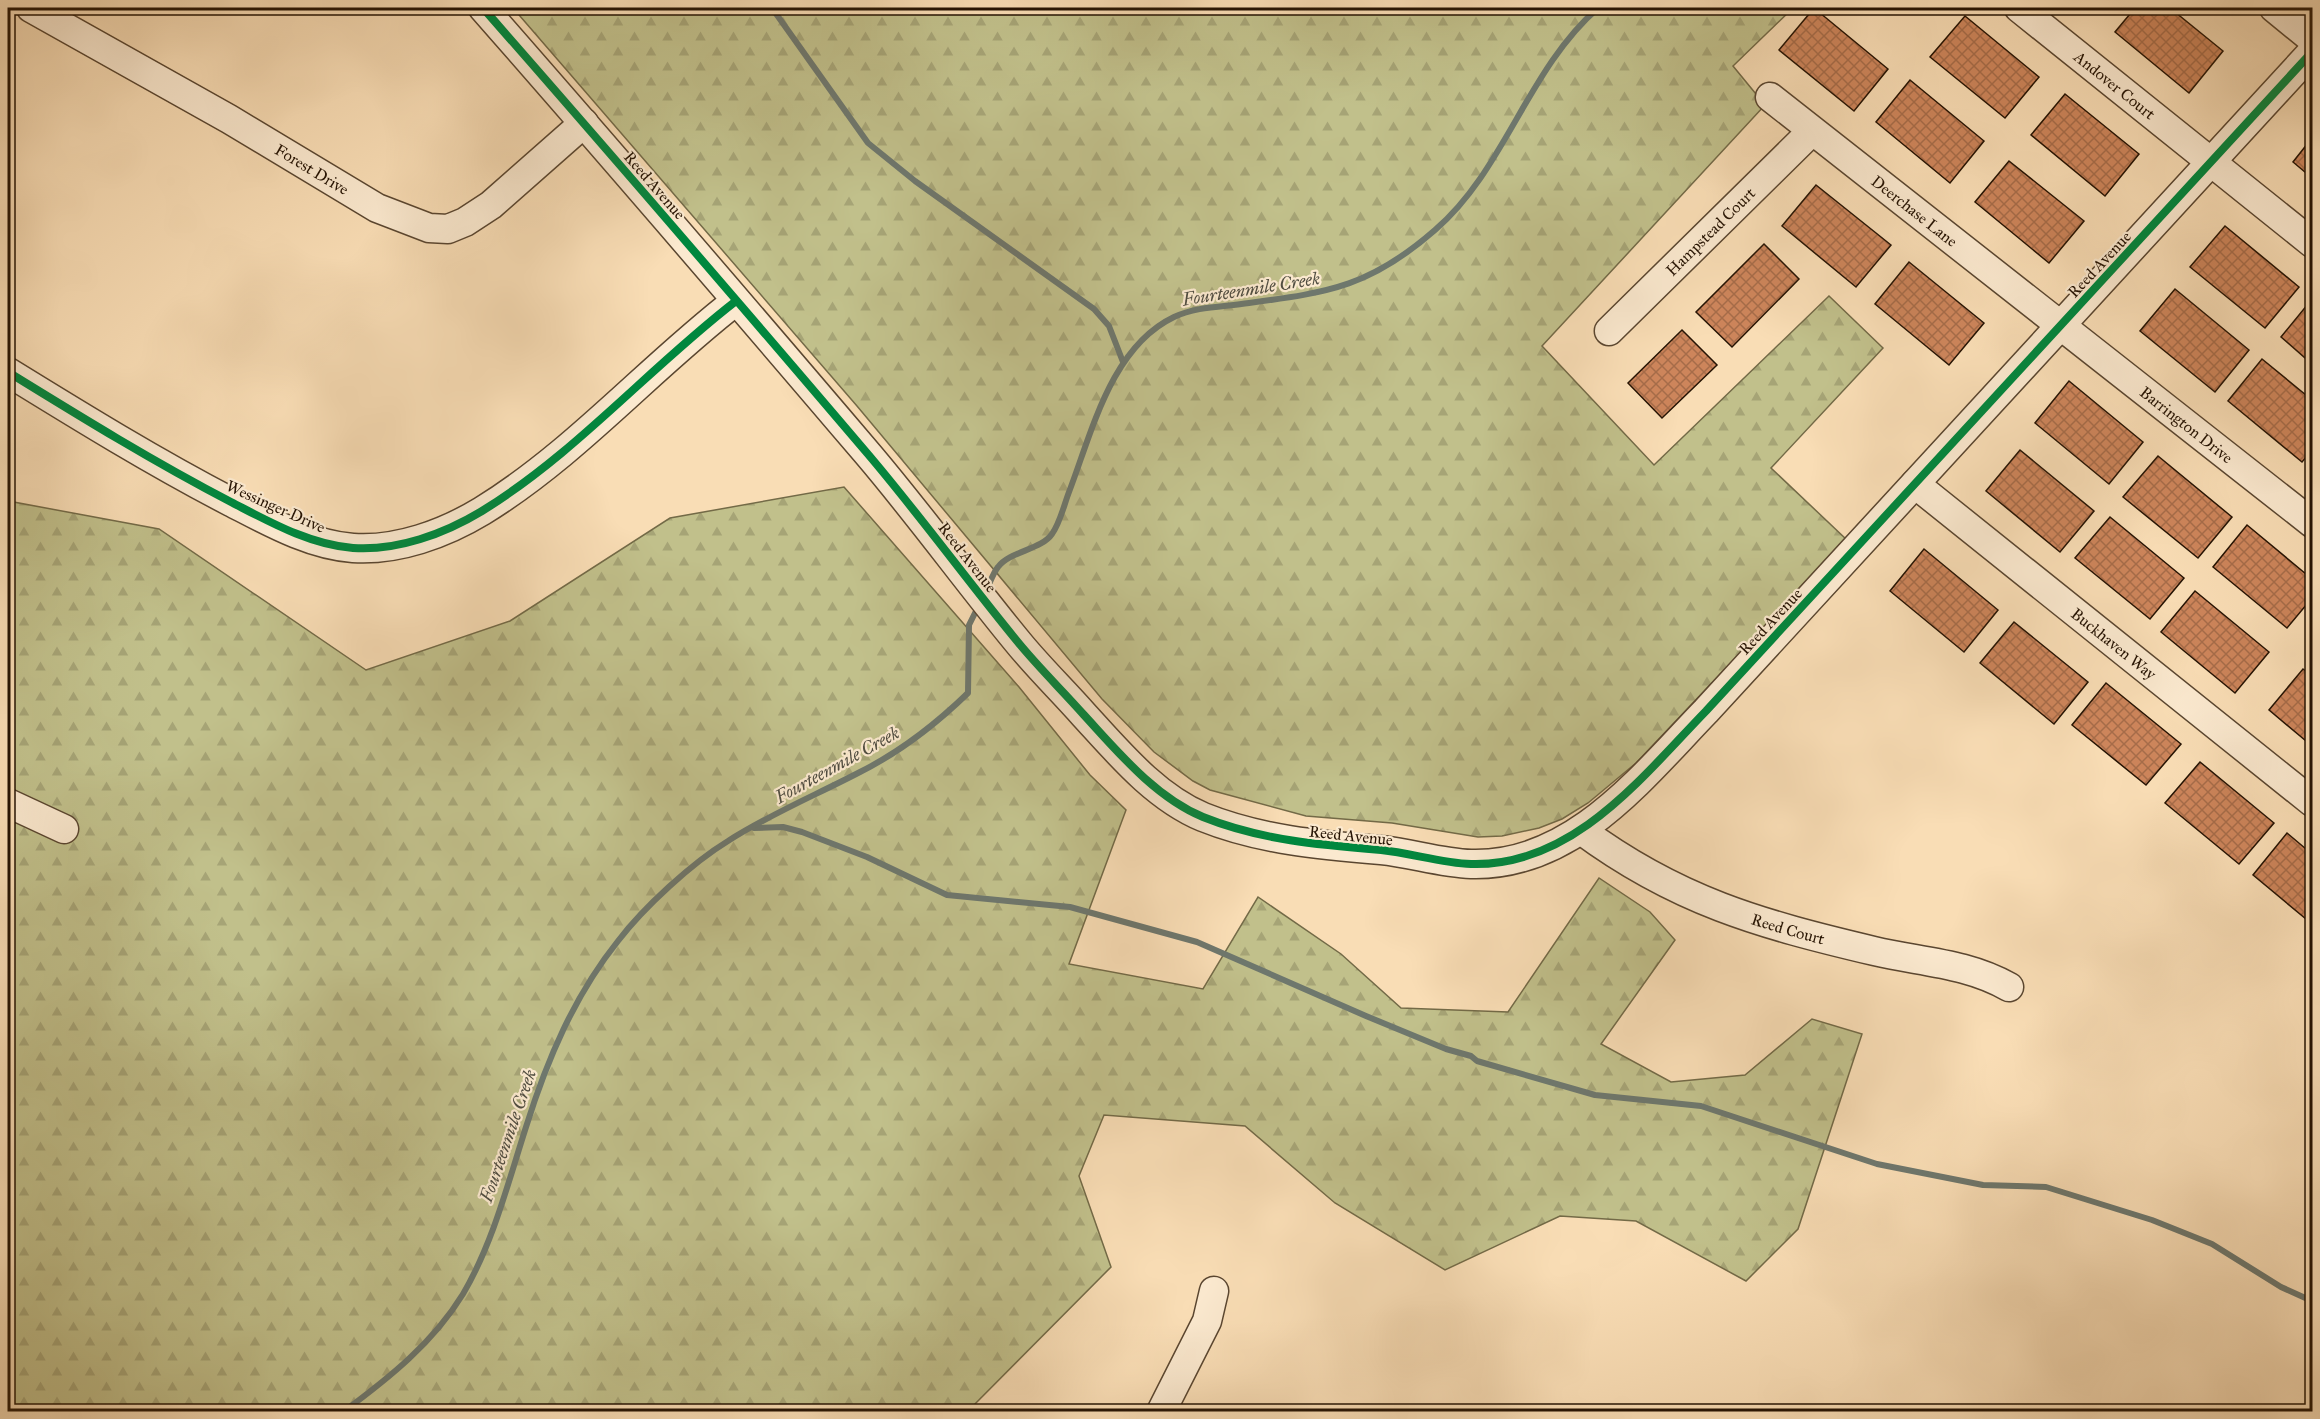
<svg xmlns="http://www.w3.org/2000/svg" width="2320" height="1419" font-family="'IM FELL Great Primer',serif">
<defs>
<pattern id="forest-firs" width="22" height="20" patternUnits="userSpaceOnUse" patternTransform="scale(1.5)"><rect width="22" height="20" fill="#c1c08b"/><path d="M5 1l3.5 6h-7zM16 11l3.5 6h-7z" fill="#a6a476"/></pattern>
<pattern id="building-cross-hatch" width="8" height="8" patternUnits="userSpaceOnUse" patternTransform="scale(1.5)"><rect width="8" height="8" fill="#cd855b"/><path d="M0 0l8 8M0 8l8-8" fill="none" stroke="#a66c49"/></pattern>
</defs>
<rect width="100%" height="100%" fill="#f9ddb5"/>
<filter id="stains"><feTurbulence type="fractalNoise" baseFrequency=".00333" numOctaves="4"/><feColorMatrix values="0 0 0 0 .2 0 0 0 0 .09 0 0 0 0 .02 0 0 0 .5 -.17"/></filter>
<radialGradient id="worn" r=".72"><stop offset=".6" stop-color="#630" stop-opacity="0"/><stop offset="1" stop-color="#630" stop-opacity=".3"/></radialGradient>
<!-- forest -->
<g fill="url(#forest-firs)" stroke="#736a47" stroke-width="1.5">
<polygon points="513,8 1793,8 1733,66 1765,105 1542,346 1654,465 1829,296 1883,348 1771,468 1847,540 1636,763 1588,803 1562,819 1539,828 1502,836 1478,837 1392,823 1306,816 1210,790 1193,781 1154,752 1102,699 857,406"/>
<polygon points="844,487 1019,687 1090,775 1126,810 1069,964 1203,989 1258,897 1341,954 1401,1008 1508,1012 1599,878 1650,912 1675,940 1601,1044 1671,1082 1745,1075 1812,1019 1862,1034 1798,1229 1746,1281 1636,1221 1560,1216 1445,1270 1335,1203 1245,1126 1104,1115 1079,1176 1111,1267 968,1411 8,1411 8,501 159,529 366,670 510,621 670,518"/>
</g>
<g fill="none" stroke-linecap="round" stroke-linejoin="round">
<!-- stream -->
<g stroke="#6e776d" stroke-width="6">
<polyline points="772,8 868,143 915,181 1094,309 1109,326 1123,362"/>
<path d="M986 591C990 583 993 573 998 567 1010 551 1041 550 1052 534 1060 523 1064 505 1069 492 1092 432 1111 347 1174 317 1197 306 1224 307 1249 303 1331 292 1371 286 1435 230 1505 170 1527 70 1598 8"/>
<polyline points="754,828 783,827 802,832 867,857 947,895 1070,907 1197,942 1366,1016 1446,1049 1471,1056 1477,1061 1595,1095 1701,1106 1877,1164 1983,1185 2046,1187 2152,1220 2212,1244 2281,1287 2312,1301"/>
<path d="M343 1412C389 1378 433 1343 463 1294 493 1243 508 1183 526 1127 547 1060 574 996 618 941 644 907 692 863 728 841 770 814 816 795 860 772 900 752 936 724 968 693L969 625 979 605"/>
</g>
</g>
<!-- building -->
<g fill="url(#building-cross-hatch)" stroke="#251303" stroke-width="1.5">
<polygon points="1814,8 1888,69 1854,111 1779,50"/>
<polygon points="2135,8 2170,8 2223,51 2189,93 2115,32"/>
<polygon points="1965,16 2039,77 2005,118 1930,57"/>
<polygon points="1910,80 1984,141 1950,183 1876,122"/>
<polygon points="2065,94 2139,154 2105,196 2031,135"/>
<polygon points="2312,138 2312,178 2293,162"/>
<polygon points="2009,161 2084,221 2049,263 1975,202"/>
<polygon points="1816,185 1891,245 1856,287 1782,226"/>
<polygon points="2225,226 2299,287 2265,328 2190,267"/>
<polygon points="1764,244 1799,279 1732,347 1696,312"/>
<polygon points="1909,262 1984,323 1949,365 1875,304"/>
<polygon points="2175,289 2249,350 2215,392 2140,331"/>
<polygon points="2312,299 2312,364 2281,337"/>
<polygon points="1682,330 1717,365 1662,418 1628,383"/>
<polygon points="2262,359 2312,400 2312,450 2302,462 2228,401"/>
<polygon points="2069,381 2143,442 2109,484 2035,423"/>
<polygon points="2020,450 2094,511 2060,552 1986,491"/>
<polygon points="2158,456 2232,517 2198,558 2123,497"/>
<polygon points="2110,517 2184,578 2150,619 2075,558"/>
<polygon points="2247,525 2312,579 2312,598 2287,628 2213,567"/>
<polygon points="1924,549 1998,610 1964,652 1890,591"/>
<polygon points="2195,591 2269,652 2235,693 2161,632"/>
<polygon points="2014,622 2088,682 2054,724 1980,663"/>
<polygon points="2303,669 2312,676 2312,746 2269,710"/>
<polygon points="2106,683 2181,744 2146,785 2072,725"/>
<polygon points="2200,762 2274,823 2239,864 2165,803"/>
<polygon points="2287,833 2312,854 2312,924 2253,875"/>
</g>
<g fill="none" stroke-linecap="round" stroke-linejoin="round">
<defs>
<g id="minor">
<path id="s1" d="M31 8 229 119 377 208 429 228 448 229 465 222 491 205 584 123"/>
<path d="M483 8C612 155 740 304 867 453 919 514 966 579 1017 641 1038 667 1062 690 1084 715 1118 752 1155 797 1203 817 1260 840 1320 845 1381 850 1411 853 1441 863 1471 864 1573 867 1642 777 1706 711L2312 52"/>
<path id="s2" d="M2019 8 2312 243"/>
<polyline points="2274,8 2312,39"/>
<path id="s3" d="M1770 97 2312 523"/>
<path id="s4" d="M1609 331 1811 132"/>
<path d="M8 372C81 417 154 462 231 502 268 521 310 545 353 548 397 551 444 534 482 511 575 454 649 368 736 301"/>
<path id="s5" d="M1915 484 2312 802"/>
<polyline points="8,803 64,829"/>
<path id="s6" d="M1581 830C1677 901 1760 924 1874 951 1921 962 1967 963 2009 987"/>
<polyline points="1161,1412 1207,1321 1214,1291"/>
</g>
</defs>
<!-- minor casing -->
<use href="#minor" stroke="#5a4630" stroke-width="31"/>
<!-- minor -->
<use href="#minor" stroke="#fbe9cf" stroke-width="28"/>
<defs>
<g id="cycleway">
<path d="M483 8C612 155 740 304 867 453 919 514 966 579 1017 641 1038 667 1062 690 1084 715 1118 752 1155 797 1203 817 1260 840 1320 845 1381 850 1411 853 1441 863 1471 864 1573 867 1642 777 1706 711L2312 52"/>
<path d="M8 372C81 417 154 462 231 502 268 521 310 545 353 548 397 551 444 534 482 511 575 454 649 368 736 301"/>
</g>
</defs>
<!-- cycleway casing -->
<use href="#cycleway" stroke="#fbe9cf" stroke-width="11"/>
<!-- cycleway -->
<use href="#cycleway" stroke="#00873e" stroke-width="8"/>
</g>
<g text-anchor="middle" stroke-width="4.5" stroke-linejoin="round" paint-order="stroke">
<!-- street labels -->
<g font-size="16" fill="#251303" stroke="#fbe9cf">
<text dy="6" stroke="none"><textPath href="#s2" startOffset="123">Andover Court</textPath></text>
<text dy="6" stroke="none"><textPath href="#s1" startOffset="324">Forest Drive</textPath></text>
<text transform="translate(655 185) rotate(49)" y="6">Reed Avenue</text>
<text dy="6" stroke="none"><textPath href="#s3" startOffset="184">Deerchase Lane</textPath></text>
<text dy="6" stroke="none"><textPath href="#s4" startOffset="142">Hampstead Court</textPath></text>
<text transform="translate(2099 264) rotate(-47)" y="6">Reed Avenue</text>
<text dy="6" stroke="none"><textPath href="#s3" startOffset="530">Barrington Drive</textPath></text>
<text transform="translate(276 506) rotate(24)" y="6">Wessinger Drive</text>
<text transform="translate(968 557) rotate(52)" y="6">Reed Avenue</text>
<text transform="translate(1770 621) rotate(-47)" y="6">Reed Avenue</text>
<text dy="6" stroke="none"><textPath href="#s5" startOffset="255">Buckhaven Way</textPath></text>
<text transform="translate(1351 835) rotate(6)" y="6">Reed Avenue</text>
<text dy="6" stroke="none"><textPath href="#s6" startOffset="231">Reed Court</textPath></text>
</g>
<!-- water labels -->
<g font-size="18" font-style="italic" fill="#504d41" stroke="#fbe9cf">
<text transform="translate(1251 289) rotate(-9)" y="6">Fourteenmile Creek</text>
<text transform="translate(837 765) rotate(-29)" y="6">Fourteenmile Creek</text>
<text transform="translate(508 1136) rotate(-71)" y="6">Fourteenmile Creek</text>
</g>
</g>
<!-- margin -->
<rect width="2320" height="1419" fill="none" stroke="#f9ddb5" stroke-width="30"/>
<rect x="9" y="9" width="2302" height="1401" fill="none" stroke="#251303" stroke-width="3"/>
<rect x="15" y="15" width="2290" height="1389" fill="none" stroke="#251303" stroke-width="1.5"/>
<rect width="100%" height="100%" filter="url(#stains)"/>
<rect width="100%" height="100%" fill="url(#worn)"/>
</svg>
